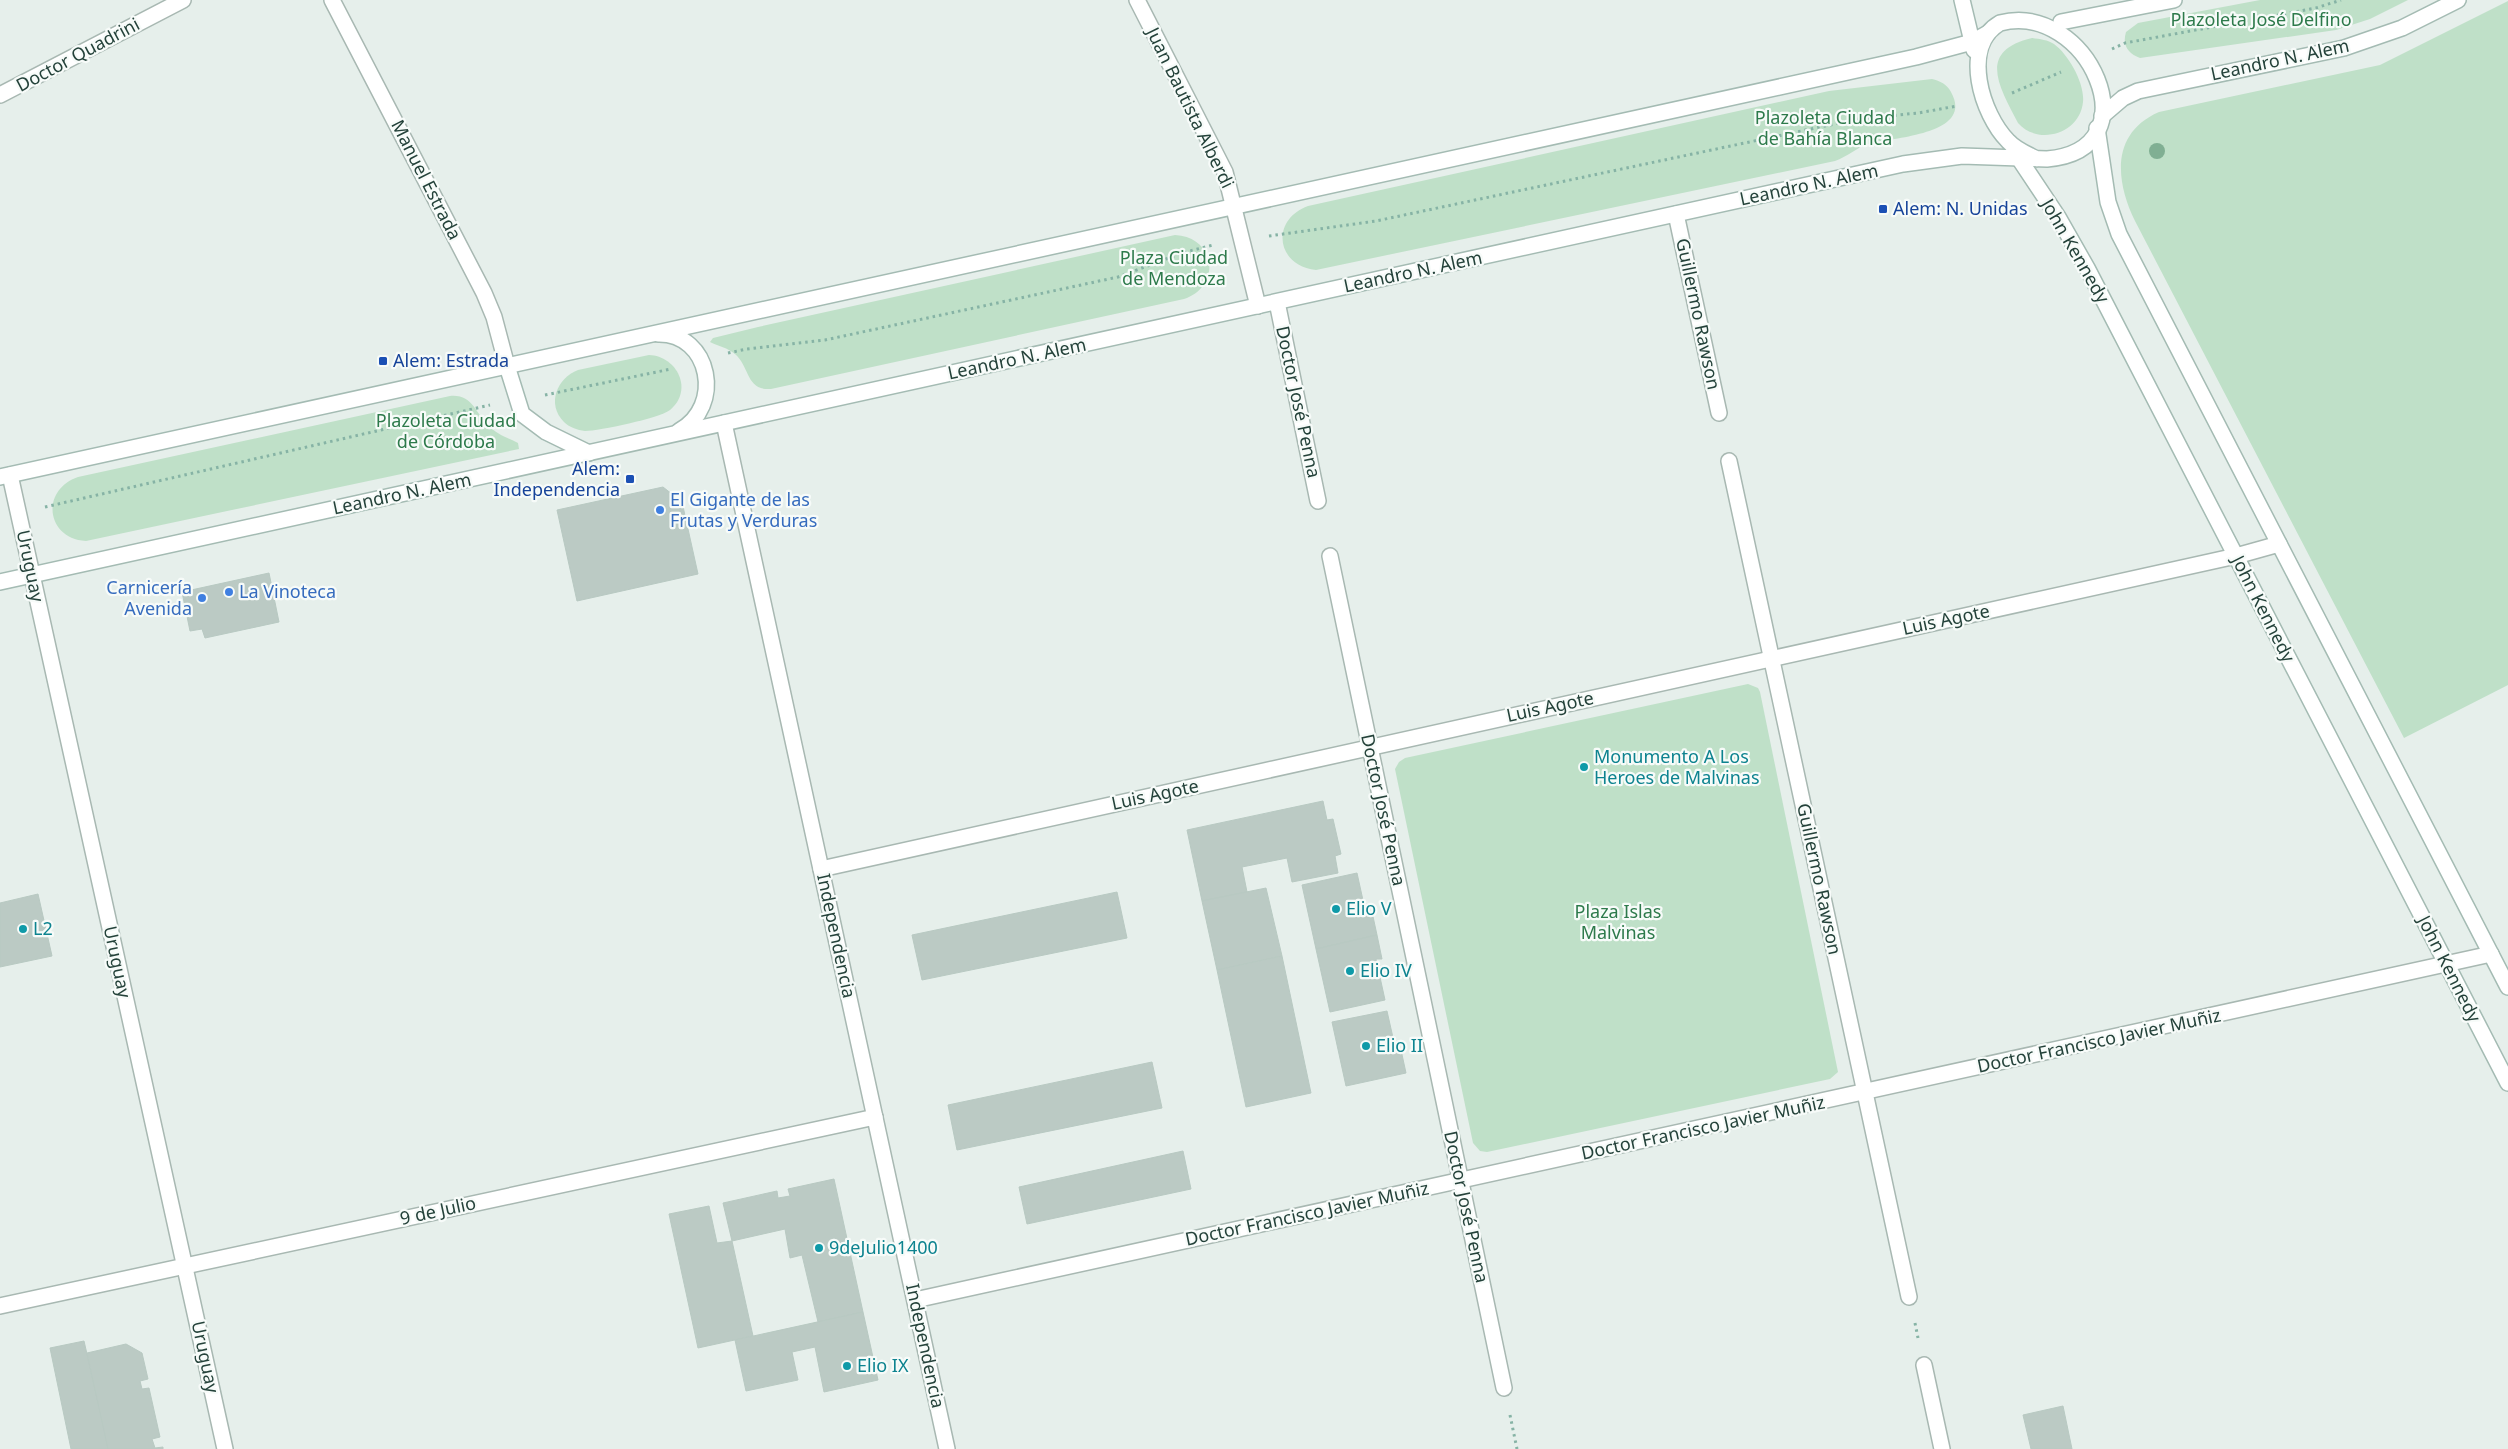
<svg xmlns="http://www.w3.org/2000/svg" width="2508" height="1449" font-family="'Noto Sans',sans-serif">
<rect width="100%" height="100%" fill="#e6efeb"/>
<!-- green -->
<g fill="#bfe0c8">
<path d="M2260 0H2408L2370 19 2336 30 2140 58C2128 54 2122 45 2126 32L2138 23Z"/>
<path d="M2508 1V685L2404 738 2135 221C2115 180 2111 133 2159 112L2380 65Z"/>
<path d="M2032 38C2040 39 2048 40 2054 44 2069 55 2085 84 2083 102 2080 134 2038 146 2018 123 2000 88 1976 51 2032 38Z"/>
<path d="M1932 79C1940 81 1947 84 1951 92 1975 135 1892 137 1869 144 1857 147 1847 157 1835 161L1316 270C1276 266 1270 220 1308 206L1829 91Z"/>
<path d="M1175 235C1216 237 1222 286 1184 299L771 389C746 391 750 367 735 354 728 348 718 346 710 342L713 338 758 327Z"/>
<path d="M649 355C677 356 694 390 670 410 660 418 599 431 585 431 577 430 569 427 564 422 546 404 557 378 578 370Z"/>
<path d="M450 396C473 394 475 413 488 425 496 434 508 438 518 443L519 449 86 541C46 539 40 490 78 477Z"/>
<polygon points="1748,684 1758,688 1760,692 1838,1072 1830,1079 1487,1152 1480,1151 1473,1143 1395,769 1399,762 1405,758"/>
</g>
<!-- building -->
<g fill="#bbcac4" stroke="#b8c9c2">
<polygon points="663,487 682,502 698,574 577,601 557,510"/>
<polygon points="269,573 279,622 205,638 202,629 190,631 182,592"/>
<polygon points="1323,801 1327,820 1333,819 1341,854 1335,856 1338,873 1292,882 1287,858 1242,867 1247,892 1202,901 1187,830"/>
<polygon points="1357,873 1366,914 1372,912 1377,935 1316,949 1302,885"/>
<polygon points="1266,888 1282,956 1217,970 1202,901"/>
<polygon points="1117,892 1127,938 922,980 912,935"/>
<polygon points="38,894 52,956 0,967 0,903"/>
<polygon points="1377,935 1382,959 1376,959 1385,1000 1330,1012 1316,949"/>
<polygon points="1282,956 1311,1093 1246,1107 1217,970"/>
<polygon points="1387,1011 1396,1051 1401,1050 1406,1073 1346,1086 1332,1022"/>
<polygon points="1152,1062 1162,1108 957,1150 948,1105"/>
<polygon points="1183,1151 1191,1189 1027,1224 1019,1187"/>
<polygon points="834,1179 863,1312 818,1322 802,1255 790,1258 785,1229 732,1241 723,1203 777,1191 778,1198 790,1196 788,1189"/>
<polygon points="709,1206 717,1243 732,1241 753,1336 698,1348 669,1214"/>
<polygon points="863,1312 878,1380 824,1392 815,1347 792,1352 798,1380 746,1391 735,1340"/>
<polygon points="84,1341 103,1424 108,1449 71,1449 50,1348"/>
<polygon points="126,1344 142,1353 148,1379 140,1381 142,1389 149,1388 160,1437 152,1439 155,1448 163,1447 163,1449 108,1449 87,1353"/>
<polygon points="2063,1406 2072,1449 2031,1449 2023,1415"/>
</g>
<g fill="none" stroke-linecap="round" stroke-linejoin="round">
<defs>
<g id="minor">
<polyline points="332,0 484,293 494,317 507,366"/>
<polyline points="1137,0 1225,172 1258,306"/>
<polyline points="0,95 183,0"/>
<polyline points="1676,214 1719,413"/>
<polyline points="1277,302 1318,501"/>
<polyline points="724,423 947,1449"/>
<polyline points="1729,461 1909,1297"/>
<polyline points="10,475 225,1449"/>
<polyline points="1330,556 1504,1388"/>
<polyline points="821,869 2236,556 2279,544"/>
<polyline points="915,1300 2491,954"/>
<polyline points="0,1306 875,1117"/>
<polyline points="1924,1365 1942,1449"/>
</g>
<g id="secondary">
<polyline points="1962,0 1974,50"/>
<polyline points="2061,22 2174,0"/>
<polyline points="2102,116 2123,98 2138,91 2344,48 2402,28 2458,0"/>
<polyline points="2097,128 2108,202 2119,234 2508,987"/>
<polyline points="2014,151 2058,217 2087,268 2508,1083"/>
<path d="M658 334C711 333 724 407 679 431"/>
<polyline points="507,366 522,414 546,432 589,453"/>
<polyline points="0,477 1916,57 1972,42 1988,33"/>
<path d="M0 582 1903 164 1962 156 2047 159C2156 150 2087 0 2000 23 1960 46 1982 115 2008 141 2016 150 2027 154 2037 159"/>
</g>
</defs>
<!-- minor casing -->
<use href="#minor" stroke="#a8b8b2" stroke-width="18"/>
<!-- secondary casing -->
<use href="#secondary" stroke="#a4bbb3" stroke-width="18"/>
<!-- path -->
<g stroke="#86b3a5" stroke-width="3" stroke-dasharray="2.5 4" stroke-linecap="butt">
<polyline points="2112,49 2125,43 2316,8 2341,0"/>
<polyline points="2012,93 2061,72"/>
<polyline points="1269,236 1376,221 1858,119 1918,113 1957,106"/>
<polyline points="728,353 747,349 825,340 1118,277 1182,253 1213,245"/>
<polyline points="545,395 671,369"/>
<polyline points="45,507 490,405"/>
<polyline points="1915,1323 1918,1338"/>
<polyline points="1510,1415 1517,1449"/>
</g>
<!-- minor -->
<use href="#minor" stroke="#fff" stroke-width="15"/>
<!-- secondary -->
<use href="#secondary" stroke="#fff" stroke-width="15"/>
</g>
<!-- trees -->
<circle fill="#80af93" cx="2157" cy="151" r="8"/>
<!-- markers -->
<g fill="#1a4fb4" stroke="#f7fbf9" stroke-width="2">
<rect x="1878" y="204" width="10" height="10" rx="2.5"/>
<rect x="378" y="356" width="10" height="10" rx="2.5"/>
<rect x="625" y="474" width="10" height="10" rx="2.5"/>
</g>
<g fill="#3f7fe0" stroke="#f7fbf9" stroke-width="2">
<circle cx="660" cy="510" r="5"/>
<circle cx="229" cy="592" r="5"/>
<circle cx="202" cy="598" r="5"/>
</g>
<g fill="#0f9aa8" stroke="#f7fbf9" stroke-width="2">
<circle cx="1584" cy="767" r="5"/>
<circle cx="1336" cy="909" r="5"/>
<circle cx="23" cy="929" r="5"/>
<circle cx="1350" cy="971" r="5"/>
<circle cx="1366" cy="1046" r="5"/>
<circle cx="819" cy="1248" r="5"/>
<circle cx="847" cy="1366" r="5"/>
</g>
<g text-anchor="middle" stroke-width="4.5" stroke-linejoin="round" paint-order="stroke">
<!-- park labels -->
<g font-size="18" fill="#2d7a4b" stroke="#f7fbf9">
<text x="2261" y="26">Plazoleta José Delfino</text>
<text x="1825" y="124">Plazoleta Ciudad<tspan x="1825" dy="21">de Bahía Blanca</tspan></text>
<text x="1174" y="264">Plaza Ciudad<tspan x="1174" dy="21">de Mendoza</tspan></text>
<text x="446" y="427">Plazoleta Ciudad<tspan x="446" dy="21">de Córdoba</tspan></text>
<text x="1618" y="918">Plaza Islas<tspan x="1618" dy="21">Malvinas</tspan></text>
</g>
<!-- street labels -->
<g font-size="18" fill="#24423a" stroke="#f7fbf9">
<text transform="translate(78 55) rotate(-28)" y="6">Doctor Quadrini</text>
<text transform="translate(2280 60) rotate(-12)" y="6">Leandro N. Alem</text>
<text transform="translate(1190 108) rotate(64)" y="6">Juan Bautista Alberdi</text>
<text transform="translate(426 180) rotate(63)" y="6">Manuel Estrada</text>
<text transform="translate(1809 185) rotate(-12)" y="6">Leandro N. Alem</text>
<text transform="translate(2075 251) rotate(60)" y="6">John Kennedy</text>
<text transform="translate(1413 272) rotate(-12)" y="6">Leandro N. Alem</text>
<text transform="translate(1698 314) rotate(78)" y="6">Guillermo Rawson</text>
<text transform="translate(1017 359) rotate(-12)" y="6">Leandro N. Alem</text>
<text transform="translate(1298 402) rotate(78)" y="6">Doctor José Penna</text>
<text transform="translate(402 494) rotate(-12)" y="6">Leandro N. Alem</text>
<text transform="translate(30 566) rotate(78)" y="6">Uruguay</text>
<text transform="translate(2263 609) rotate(63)" y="6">John Kennedy</text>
<text transform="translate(1946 620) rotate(-12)" y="6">Luis Agote</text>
<text transform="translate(1550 707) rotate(-12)" y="6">Luis Agote</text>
<text transform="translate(1155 795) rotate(-12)" y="6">Luis Agote</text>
<text transform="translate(1383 810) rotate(78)" y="6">Doctor José Penna</text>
<text transform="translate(1819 879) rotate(78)" y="6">Guillermo Rawson</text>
<text transform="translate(836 936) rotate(78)" y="6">Independencia</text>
<text transform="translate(117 962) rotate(78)" y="6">Uruguay</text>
<text transform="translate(2449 969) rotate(63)" y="6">John Kennedy</text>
<text transform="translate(2099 1041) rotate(-12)" y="6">Doctor Francisco Javier Muñiz</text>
<text transform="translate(1703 1128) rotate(-12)" y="6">Doctor Francisco Javier Muñiz</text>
<text transform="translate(1466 1207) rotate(78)" y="6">Doctor José Penna</text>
<text transform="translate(438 1211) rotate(-12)" y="6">9 de Julio</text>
<text transform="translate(1307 1214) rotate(-12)" y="6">Doctor Francisco Javier Muñiz</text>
<text transform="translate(925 1346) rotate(78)" y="6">Independencia</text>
<text transform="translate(205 1357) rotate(78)" y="6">Uruguay</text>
</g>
<!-- transit labels -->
<g font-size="18" fill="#164399" stroke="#f7fbf9" text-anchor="start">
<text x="1893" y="215">Alem: N. Unidas</text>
<text x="393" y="367">Alem: Estrada</text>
<text x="620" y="475" text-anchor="end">Alem:<tspan x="620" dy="21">Independencia</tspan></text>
</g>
<!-- shop labels -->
<g font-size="18" fill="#366cbe" stroke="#f7fbf9" text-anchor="start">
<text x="670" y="506">El Gigante de las<tspan x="670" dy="21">Frutas y Verduras</tspan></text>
<text x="192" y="594" text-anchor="end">Carnicería<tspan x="192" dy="21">Avenida</tspan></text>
<text x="239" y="598">La Vinoteca</text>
</g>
<!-- culture labels -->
<g font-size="18" fill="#0d838f" stroke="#f7fbf9" text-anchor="start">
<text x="1594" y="763">Monumento A Los<tspan x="1594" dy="21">Heroes de Malvinas</tspan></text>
<text x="1346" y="915">Elio V</text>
<text x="33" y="935">L2</text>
<text x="1360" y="977">Elio IV</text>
<text x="1376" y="1052">Elio II</text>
<text x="829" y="1254">9deJulio1400</text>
<text x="857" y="1372">Elio IX</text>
</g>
</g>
</svg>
